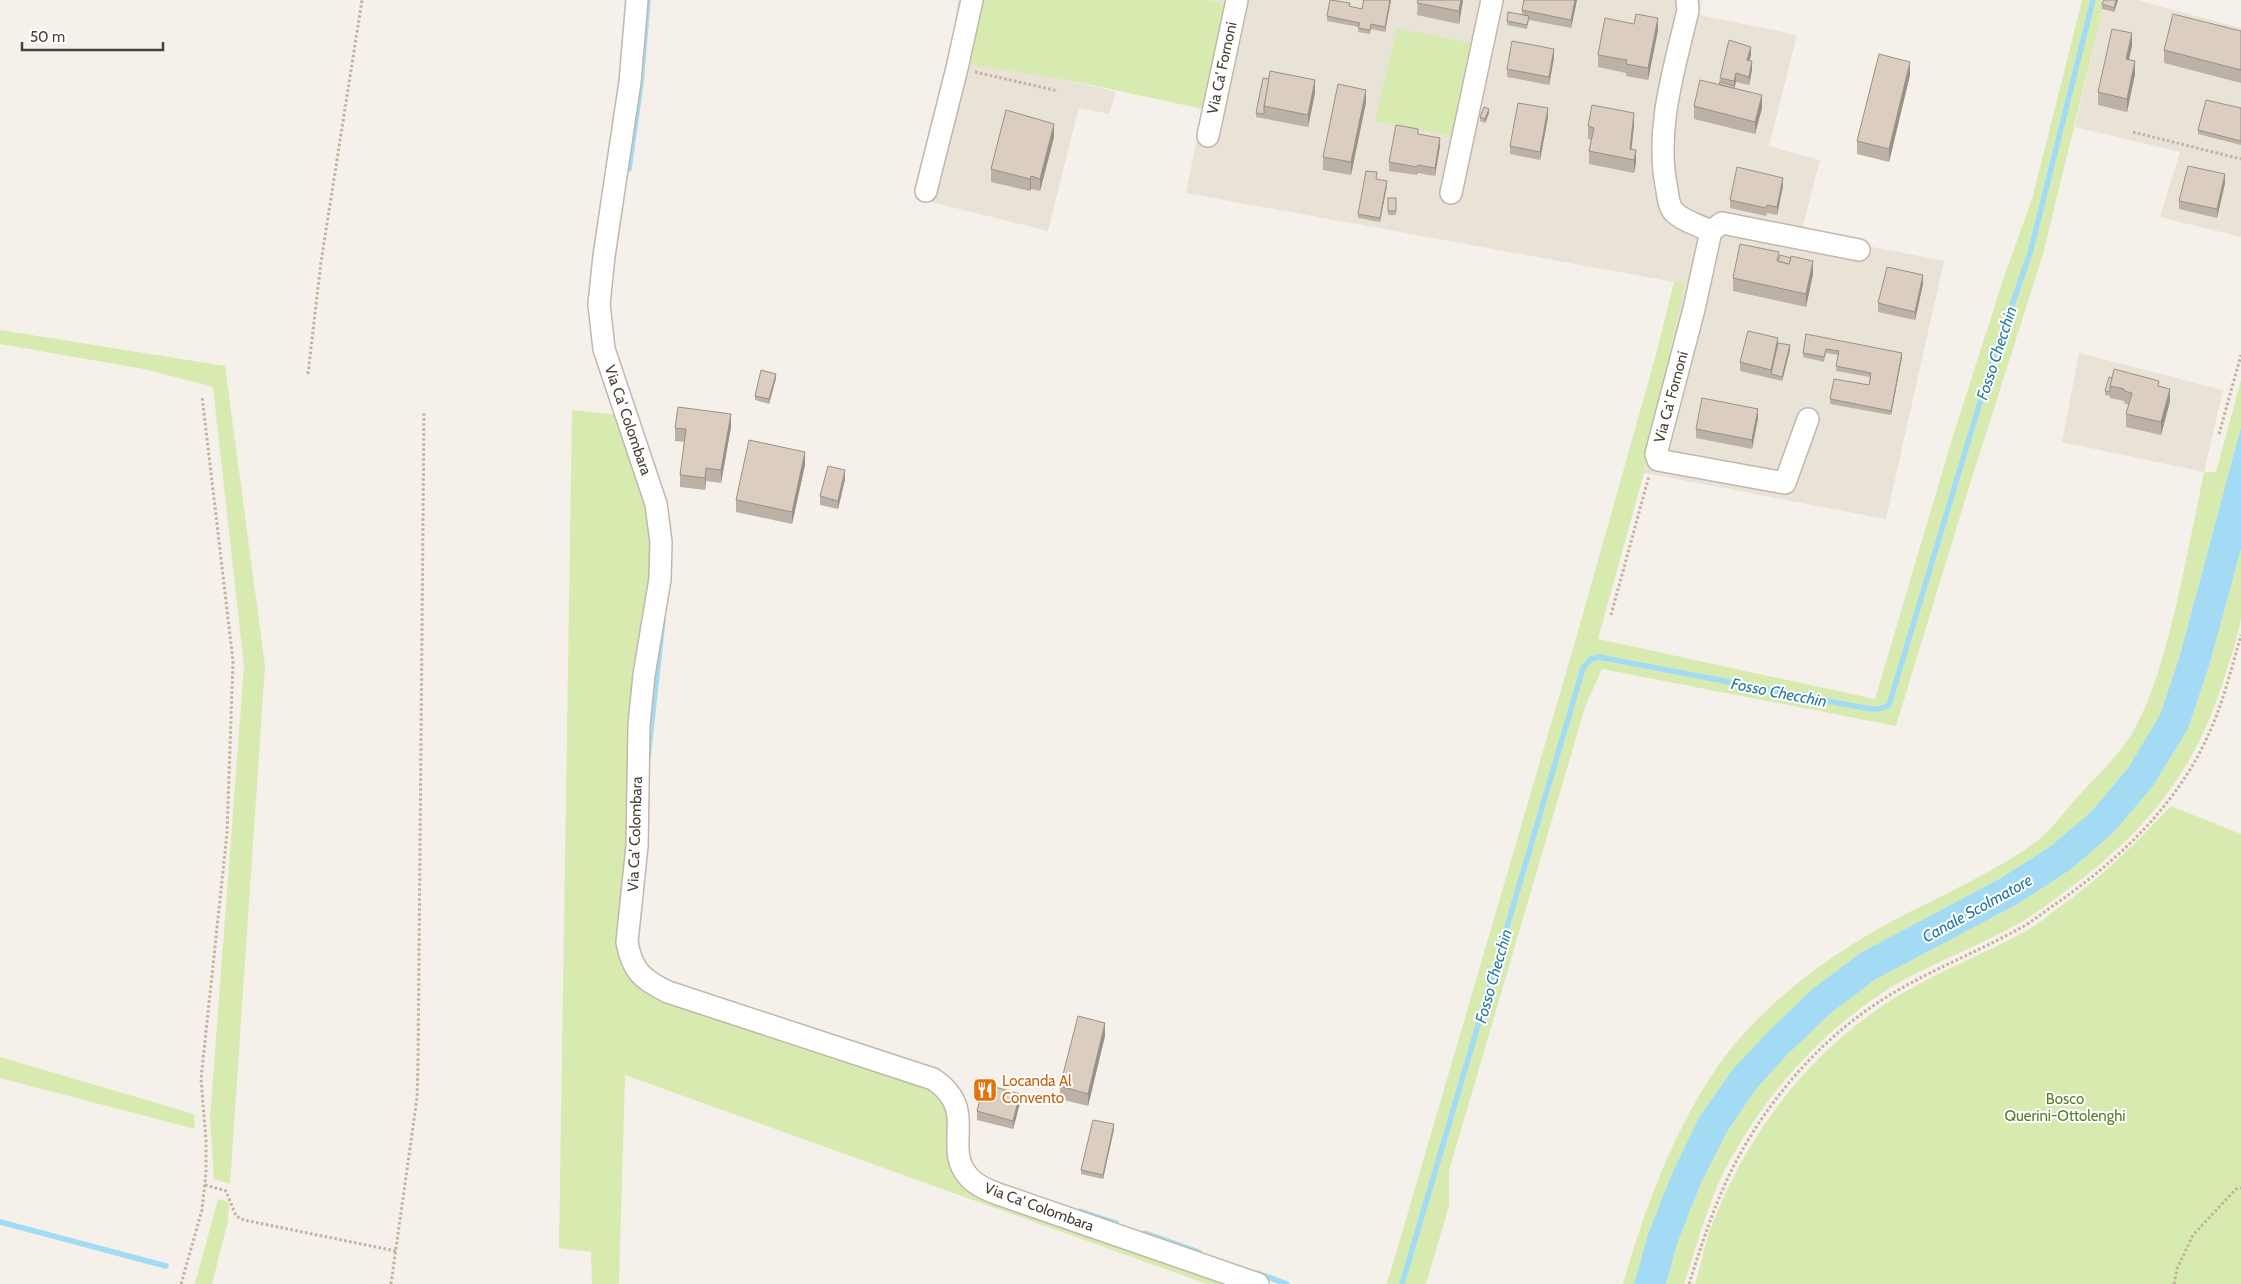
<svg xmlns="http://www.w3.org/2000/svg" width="2241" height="1284" font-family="Cabin,sans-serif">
<rect width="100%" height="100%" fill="#f5f0e9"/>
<!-- residential -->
<g fill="#e9e2d7">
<polygon points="958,0 980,0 1068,80 1116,92 1109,114 1079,108 1078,111 1048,231 915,198 948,73"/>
<polygon points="1208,0 1702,0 1699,15 1797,35 1769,146 1820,160 1801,233 1944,261 1886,519 1644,473 1685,284 1186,193 1224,4"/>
<polygon points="2105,0 2136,0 2241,28 2241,237 2160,217 2180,152 2075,127"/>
<polygon points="2079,353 2223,390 2204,472 2062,442"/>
</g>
<!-- green -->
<g fill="#d7ebb0">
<polygon points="980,0 1208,0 1224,4 1203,109 1068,80 969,64"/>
<polygon points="2082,0 2105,0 2043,254 1965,500 1896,726 1602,669 1585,707 1449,1171 1449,1206 1426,1284 1387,1284 1577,635 1657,351 1674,282 1685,284 1644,473 1598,639 1875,699 1952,439 2005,274 2032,199"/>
<polygon points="1397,28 1470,43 1452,136 1375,121"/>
<polygon points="0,330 225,366 265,666 230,1184 214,1179 210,1118 244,666 213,387 144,369 0,344"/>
<path d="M2241 380V427L2180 655 2160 716 2128 768 2091 812 2052 845 2001 878 1860 953 1811 990 1732 1070 1700 1116 1673 1171 1648 1234 1634 1284H1623C1645 1207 1674 1129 1720 1063 1754 1016 1803 975 1853 944 1912 906 1979 883 2037 841 2053 829 2068 806 2083 791 2100 773 2118 756 2131 735 2154 696 2165 650 2176 606 2186 562 2195 517 2204 472H2216Z"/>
<path d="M572 410 619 415 654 526 628 973 918 1079 947 1102 951 1166C958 1187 976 1191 994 1199L1241 1284H1207L625 1075 619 1284H592L591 1252 559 1248Z"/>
<path d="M2241 549C2241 571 2241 595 2241 617 2239 634 2232 653 2227 669 2198 769 2147 832 2063 893 2050 902 2037 913 2023 921 1983 944 1940 960 1900 982 1875 996 1851 1015 1829 1034 1784 1075 1745 1127 1719 1182 1705 1215 1695 1250 1684 1284H1666L1677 1244 1701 1183 1727 1132 1756 1089 1787 1055 1831 1013 1876 979 2016 905 2070 870 2113 833 2153 786 2188 729 2210 663Z"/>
<path d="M2171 806 2241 834V1284H1695C1701 1264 1705 1242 1713 1222 1745 1142 1797 1068 1867 1017 1915 980 1973 960 2026 931 2037 925 2047 916 2057 909 2100 879 2135 844 2171 806Z"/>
<polygon points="0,1057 194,1114 195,1129 0,1078"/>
<polygon points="218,1199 229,1202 228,1221 212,1284 195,1284"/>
</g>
<!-- water -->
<polygon fill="#a3dbf4" points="2241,427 2241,549 2210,663 2188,729 2153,786 2113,833 2070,870 2016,905 1876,979 1831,1013 1787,1055 1756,1089 1727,1132 1701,1183 1677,1244 1666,1284 1634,1284 1648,1234 1673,1171 1700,1116 1732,1070 1766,1034 1811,990 1860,953 2001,878 2052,845 2091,812 2128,768 2160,715 2180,655"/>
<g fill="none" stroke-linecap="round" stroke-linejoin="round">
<!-- stream -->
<g stroke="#a3dbf4" stroke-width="5.5">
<polyline points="629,169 641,83 648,0"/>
<polyline points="648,757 663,620"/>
<polyline points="1080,1211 1116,1223"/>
<polyline points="0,1222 166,1266"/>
<polyline points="1145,1233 1199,1252"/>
<polyline points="1257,1273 1287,1284"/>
<path d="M1402 1284 1583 668 1591 659 1599 657 1854 706C1866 708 1879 712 1889 705L1990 369 2030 253 2093 0"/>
</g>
<defs>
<g id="minor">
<path d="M637 0 630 82 604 256 599 304 604 349 656 504 661 542 660 579 644 675 639 725 637 846 627 942C632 971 643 980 668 992L933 1079C980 1110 942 1146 968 1176 975 1185 987 1190 998 1194L1258 1284"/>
<path d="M1687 0 1688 10C1675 67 1654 130 1667 190 1668 197 1669 207 1674 212 1683 221 1700 226 1711 231L1694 309 1656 454 1658 460 1785 483 1808 419"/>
<polyline points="1208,136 1237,0"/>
<polyline points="926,191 957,68 972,0"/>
<polyline points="1451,193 1492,0"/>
<polyline points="1711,231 1722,223 1859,250"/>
</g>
</defs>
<!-- minor casing -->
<use href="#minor" stroke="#c1b7ab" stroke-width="24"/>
<!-- path -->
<g stroke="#c4b19b" stroke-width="3" stroke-dasharray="2.5 2.5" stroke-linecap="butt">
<polyline points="975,72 1058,91"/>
<polyline points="2133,132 2241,159"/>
<polyline points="308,374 321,262 362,0"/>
<polyline points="2219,434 2241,355"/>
<polyline points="1611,615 1649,476"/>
<polyline points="205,1185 226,1191 236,1216 244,1220 396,1251"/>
<polyline points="181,1284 202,1210 206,1172 206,1140 201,1079 227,833 233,661 202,396"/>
<polyline points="391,1284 417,1098 418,1066 424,413"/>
<path d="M1689 1284C1703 1240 1717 1196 1739 1156 1770 1099 1815 1047 1867 1010 1916 975 1973 955 2024 926 2036 919 2046 910 2057 903 2117 861 2174 808 2206 740 2222 707 2231 670 2241 635"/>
<polyline points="2174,1284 2177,1269 2193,1235 2236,1189 2241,1188"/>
</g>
<!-- minor -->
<use href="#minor" stroke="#fff" stroke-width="21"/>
</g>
<!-- wall -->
<g fill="#bcb1a6">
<polygon points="1361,0 1391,0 1385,32 1371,29 1370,34 1358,32 1359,27 1327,21 1327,16 1362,9 1364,1"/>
<polygon points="1418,0 1463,0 1459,24 1417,15"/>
<polygon points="1577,0 1571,28 1529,20 1527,29 1507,25 1507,21 1522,14 1522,10"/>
<polygon points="2118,0 2114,12 2102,9 2102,4"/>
<polygon points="1658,30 1648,80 1626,76 1626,73 1598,67 1598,55"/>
<polygon points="2241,31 2241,83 2164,63 2164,50"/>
<polygon points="2132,46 2129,60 2135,74 2127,112 2098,105 2098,92"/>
<polygon points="1751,55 1749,61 1752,70 1749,85 1736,82 1734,88 1762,108 1755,134 1694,119 1694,106 1719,84 1720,78"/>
<polygon points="1554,58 1549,85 1507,77 1507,69"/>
<polygon points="1910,75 1889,162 1857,154 1857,141"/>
<polygon points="1263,78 1315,93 1308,127 1256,117 1256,113"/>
<polygon points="1366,102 1351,175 1323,170 1323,157"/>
<polygon points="2241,108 2241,145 2198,134 2198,130"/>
<polygon points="1489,113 1485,123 1480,121 1480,117"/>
<polygon points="1548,117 1540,160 1510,154 1510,146"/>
<polygon points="1588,126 1634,126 1631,149 1636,163 1634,173 1589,164 1589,151 1591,140 1588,139"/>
<polygon points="1418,134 1440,146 1435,176 1418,173 1417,175 1389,171 1389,162"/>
<polygon points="1054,137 1040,191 1031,189 1030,191 991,182 991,169"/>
<polygon points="1376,179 1387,185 1380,222 1358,218 1358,214"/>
<polygon points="2225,183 2217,218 2179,209 2179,201"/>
<polygon points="1783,186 1777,215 1767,213 1766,216 1730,208 1730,200"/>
<rect x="1388" y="198" width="8" height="17"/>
<polygon points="1779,260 1813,274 1806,307 1733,291 1733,278"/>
<polygon points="1923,284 1915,320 1878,312 1878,303"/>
<polygon points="1806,334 1902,357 1891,415 1830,404 1830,399 1869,385 1870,377 1836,371 1838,355 1826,353 1824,362 1803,357 1803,353"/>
<polygon points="1778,343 1790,350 1782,381 1740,371 1740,362"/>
<polygon points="2109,377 2159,386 2170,401 2161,435 2126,427 2126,414 2129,405 2124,403 2124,401 2110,398 2110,396 2105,395 2105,391"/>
<polygon points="776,378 769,404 755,400 755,396"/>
<polygon points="1758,418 1752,449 1696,438 1696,429"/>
<polygon points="731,427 721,483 706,481 705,490 680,487 680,475 685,442 675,441 675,428"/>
<polygon points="805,465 792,524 736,512 736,500"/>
<polygon points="845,479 838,509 820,505 820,496"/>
<polygon points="1105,1036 1088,1106 1060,1099 1060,1086"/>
<polygon points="1020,1103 1013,1129 977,1120 977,1111"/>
<polygon points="1114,1129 1103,1179 1081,1174 1081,1170"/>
</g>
<!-- shaded-wall -->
<g fill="#999087">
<polygon points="1390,0 1391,0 1385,32 1385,27"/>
<polygon points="1461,0 1463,0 1459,24 1459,11"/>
<polygon points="1575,0 1577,0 1571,28 1571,20"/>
<polygon points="2116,0 2118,0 2114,12 2114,8"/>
<polygon points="1658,18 1658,30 1648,80 1648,68"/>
<polygon points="2132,33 2132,46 2126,71 2126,59"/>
<polygon points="1751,47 1751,55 1747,69 1747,60"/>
<polygon points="1554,49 1554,58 1549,85 1549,77"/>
<polygon points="1752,61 1752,70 1749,85 1749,77"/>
<polygon points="2135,61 2135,74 2127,112 2127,99"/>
<polygon points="1910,62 1910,75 1889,162 1889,149"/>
<polygon points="1736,73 1736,82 1734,90 1734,81"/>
<polygon points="1315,80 1315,93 1308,127 1308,115"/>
<polygon points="1366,90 1366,102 1351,175 1351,162"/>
<polygon points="1762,95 1762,108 1755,134 1755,122"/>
<polygon points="1548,108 1548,117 1540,160 1540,152"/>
<polygon points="1489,109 1489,113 1485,123 1485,119"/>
<polygon points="1634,113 1634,126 1630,162 1630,149"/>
<polygon points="1054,124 1054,137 1040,191 1040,179"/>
<polygon points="1440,138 1440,146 1435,176 1435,168"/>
<polygon points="1636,150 1636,163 1634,173 1634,160"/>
<polygon points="2225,174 2225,183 2217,218 2217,209"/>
<polygon points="1031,176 1031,189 1030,191 1030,179"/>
<polygon points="1783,178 1783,186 1777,215 1777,207"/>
<polygon points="1387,181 1387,185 1380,222 1380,218"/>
<polygon points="1813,261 1813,274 1806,307 1806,294"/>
<polygon points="1923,275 1923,284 1915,320 1915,312"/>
<polygon points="1778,338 1778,347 1771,374 1771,370"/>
<polygon points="1790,345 1790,350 1782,381 1782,377"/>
<polygon points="1902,353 1902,357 1891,415 1891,411"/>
<polygon points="776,374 776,378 769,404 769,399"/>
<polygon points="2170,389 2170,401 2161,435 2161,422"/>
<polygon points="1758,409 1758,418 1752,449 1752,440"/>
<polygon points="731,414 731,427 721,483 721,470"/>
<polygon points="805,452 805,465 792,524 792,512"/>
<polygon points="706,468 706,481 705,490 705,478"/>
<polygon points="845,470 845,479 838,509 838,501"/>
<polygon points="1105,1023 1105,1036 1088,1106 1088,1094"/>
<polygon points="1020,1094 1020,1103 1013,1129 1013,1121"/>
<polygon points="1114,1124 1114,1129 1103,1179 1103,1175"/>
</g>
<!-- building -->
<g fill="#dbcec1" stroke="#999087">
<polygon points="1330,0 1350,3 1349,6 1362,9 1364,0 1390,0 1385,27 1371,24 1370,30 1358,28 1360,23 1327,16"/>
<polygon points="1418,0 1461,0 1459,11 1417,3"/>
<polygon points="1524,0 1575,0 1571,20 1522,10"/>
<polygon points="2104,0 2116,0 2114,8 2102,4"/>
<polygon points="1508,12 1529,16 1527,25 1507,21"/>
<polygon points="1636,14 1658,18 1648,68 1626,64 1627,60 1598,55 1605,18 1634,24"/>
<polygon points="2173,14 2241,31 2241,70 2164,50"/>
<polygon points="2112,29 2132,33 2126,59 2135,61 2127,99 2098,92"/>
<polygon points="1729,40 1751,47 1747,60 1752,61 1749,77 1736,73 1734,81 1720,78"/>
<polygon points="1512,41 1554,49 1549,77 1507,69"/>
<polygon points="1879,54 1910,62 1889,149 1857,141"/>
<polygon points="1270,71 1315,80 1308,115 1264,106"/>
<polygon points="1263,78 1269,79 1264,106 1264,114 1256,113"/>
<polygon points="1700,80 1762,95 1755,122 1694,106"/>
<polygon points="1720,82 1734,86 1733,88 1719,84"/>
<polygon points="1338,84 1366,90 1351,162 1323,157"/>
<polygon points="2206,100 2241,108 2241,141 2198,130"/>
<polygon points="1518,103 1548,108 1540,152 1510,146"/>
<polygon points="1592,105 1634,113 1630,149 1636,150 1634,160 1589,151 1594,128 1588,126"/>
<polygon points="1484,107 1489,109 1485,119 1480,117"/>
<polygon points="1006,110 1054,124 1040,179 1031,176 1030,179 991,169"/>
<polygon points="1396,125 1418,129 1418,134 1440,138 1435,168 1418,165 1417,167 1389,162"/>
<polygon points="2188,166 2225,174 2217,209 2179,201"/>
<polygon points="1737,167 1783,178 1777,207 1767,205 1766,208 1730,200"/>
<polygon points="1366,171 1377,172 1376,179 1387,181 1380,218 1358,214"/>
<rect x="1388" y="198" width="8" height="13"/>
<polygon points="1740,244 1779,252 1777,261 1789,264 1791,256 1813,261 1806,294 1733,278"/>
<polygon points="1780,255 1791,258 1789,264 1778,261"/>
<polygon points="1887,267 1923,275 1915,312 1878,303"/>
<polygon points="1748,331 1778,338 1771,370 1740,362"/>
<polygon points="1806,334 1902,353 1891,411 1830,399 1834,379 1869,385 1871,373 1836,366 1839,351 1826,349 1824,357 1803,353"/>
<polygon points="1778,343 1790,345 1782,377 1771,374"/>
<polygon points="2114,369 2159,381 2158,386 2170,389 2161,422 2126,414 2132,393 2124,391 2124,389 2110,386"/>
<polygon points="761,370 776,374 769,399 755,396"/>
<polygon points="2109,377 2112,378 2110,386 2110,392 2105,391"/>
<polygon points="1702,398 1758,409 1752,440 1696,429"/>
<polygon points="678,407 731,414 721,470 706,468 705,478 680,475 686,429 675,428"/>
<polygon points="749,440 805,452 792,512 736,500"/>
<polygon points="828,466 845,470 838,501 820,496"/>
<polygon points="1078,1016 1105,1023 1088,1094 1060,1086"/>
<polygon points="984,1084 1020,1094 1013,1121 977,1111"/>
<polygon points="1093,1120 1114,1124 1103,1175 1081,1170"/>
</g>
<!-- icons -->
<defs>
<symbol id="restaurant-square" viewBox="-11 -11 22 22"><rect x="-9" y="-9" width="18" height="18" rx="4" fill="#e8710a" stroke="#fff"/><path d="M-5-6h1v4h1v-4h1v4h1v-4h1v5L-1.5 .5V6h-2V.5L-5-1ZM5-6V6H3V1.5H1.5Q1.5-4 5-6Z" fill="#fff"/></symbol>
</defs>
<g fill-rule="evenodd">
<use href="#restaurant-square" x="971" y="1076" width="28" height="28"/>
</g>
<g text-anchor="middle" stroke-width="4" stroke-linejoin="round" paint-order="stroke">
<!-- street labels -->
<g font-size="15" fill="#494037" stroke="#fff">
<text transform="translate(1222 68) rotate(-78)" y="5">Via Ca' Fornoni</text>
<text transform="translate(1671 397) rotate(-75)" y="5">Via Ca' Fornoni</text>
<text transform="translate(628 420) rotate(71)" y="5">Via Ca' Colombara</text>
<text transform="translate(635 834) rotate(-88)" y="5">Via Ca' Colombara</text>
<text transform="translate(1039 1207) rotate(20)" y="5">Via Ca' Colombara</text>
</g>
<!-- food labels -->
<g font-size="15" fill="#c56008" stroke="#fff" text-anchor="start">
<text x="1002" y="1086">Locanda Al<tspan x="1002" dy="17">Convento</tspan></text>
</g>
<!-- park labels -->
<g font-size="15" fill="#517f26" stroke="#fff">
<text x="2065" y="1104">Bosco<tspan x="2065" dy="17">Querini-Ottolenghi</tspan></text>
</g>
<!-- water labels -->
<g font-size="16" font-style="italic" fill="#257aa2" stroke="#fff">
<text transform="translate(1996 353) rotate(-72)" y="6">Fosso Checchin</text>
<text transform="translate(1779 692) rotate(11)" y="6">Fosso Checchin</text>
<text transform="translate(1977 908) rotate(-29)" y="6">Canale Scolmatore</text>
<text transform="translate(1493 976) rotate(-74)" y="6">Fosso Checchin</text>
</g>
</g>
<!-- scale -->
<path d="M22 42v8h141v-8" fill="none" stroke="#494037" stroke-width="2.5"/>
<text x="30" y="42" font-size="15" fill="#494037" stroke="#ffffff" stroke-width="4" paint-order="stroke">50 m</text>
</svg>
